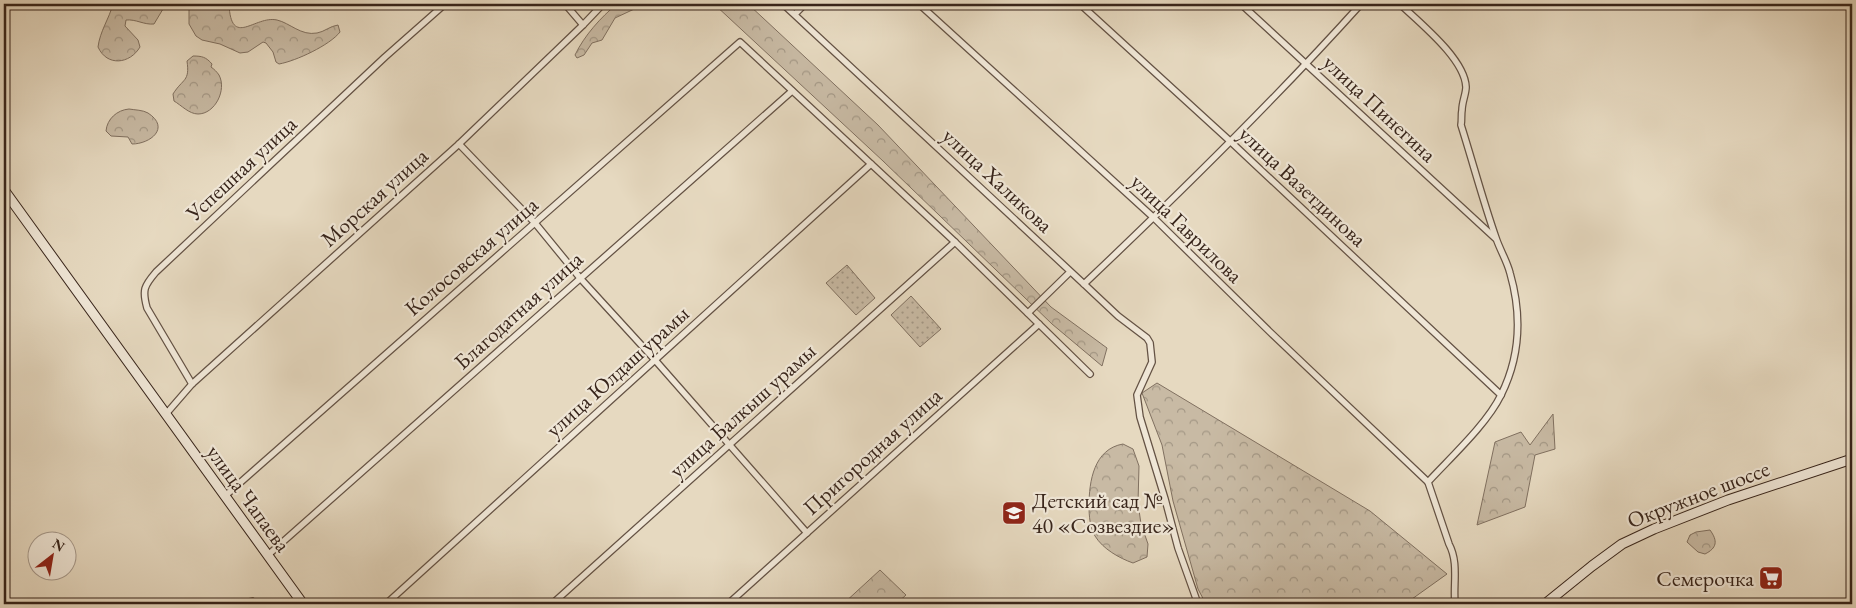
<svg xmlns="http://www.w3.org/2000/svg" width="1856" height="608" font-family="'EB Garamond',serif">
<defs>
<pattern id="grass-dots" width="8" height="8" patternUnits="userSpaceOnUse" patternTransform="scale(1.25)"><rect width="8" height="8" fill="#c8baa4"/><path d="M2 2h.1M6 6h.1" fill="none" stroke="#a39785" stroke-width="1.8" stroke-linecap="round"/></pattern>
<pattern id="forest-crowns" width="20" height="18" patternUnits="userSpaceOnUse" patternTransform="scale(1.25)"><rect width="20" height="18" fill="#c8baa4"/><path d="M2 6a3 3 0 1 1 6 0M12 15a3 3 0 1 1 6 0" fill="none" stroke="#a39785"/></pattern>
</defs>
<rect width="100%" height="100%" fill="#e6d9c0"/>
<filter id="stains"><feTurbulence type="fractalNoise" baseFrequency=".004" numOctaves="4"/><feColorMatrix values="0 0 0 0 .2 0 0 0 0 .09 0 0 0 0 .02 0 0 0 .5 -.17"/></filter>
<radialGradient id="worn" r=".72"><stop offset=".6" stop-color="#630" stop-opacity="0"/><stop offset="1" stop-color="#630" stop-opacity=".3"/></radialGradient>
<!-- grass -->
<g fill="url(#grass-dots)" stroke="#807060">
<polygon points="847,265 875,298 856,315 826,283"/>
<polygon points="911,296 941,329 920,347 891,315"/>
</g>
<!-- forest -->
<g fill="url(#forest-crowns)" stroke="#807060">
<path d="M113 4H166L154 24C144 25 136 19 126 20L125 26 138 40 140 47C130 64 107 67 98 47 100 31 109 19 113 4Z"/>
<path d="M189 4H229C231 49 255 15 277 20 290 23 301 36 317 33 324 32 330 26 338 25L340 32C330 45 296 61 279 64L276 62 273 52 266 43 263 42 248 52 240 53 220 44 202 40 196 36 189 24Z"/>
<path d="M617 4H645L615 18 602 40 592 43 584 55 577 58 575 55C584 36 601 17 617 4Z"/>
<polygon points="714,4 748,4 878,125 1051,307 1107,348 1102,366 1052,324 883,161"/>
<path d="M193 56C202 56 206 57 212 64L211 67C214 69 217 72 219 75 227 90 215 114 198 114 189 114 181 105 174 101L173 94C183 78 190 82 187 61Z"/>
<path d="M129 109C135 110 143 110 148 113 171 128 150 144 132 144L128 137 111 136 106 131C107 119 117 110 129 109Z"/>
<polygon points="1157,383 1370,511 1447,574 1405,604 1206,604 1198,589 1173,501 1162,445 1142,393"/>
<polygon points="1553,414 1555,449 1535,455 1525,507 1477,525 1495,442 1521,432 1530,445"/>
<path d="M1123 444 1133 449 1139 466 1138 503 1141 524 1148 544 1147 557 1133 563C1119 558 1103 549 1095 536 1090 528 1089 516 1089 506 1089 481 1094 449 1123 444Z"/>
<path d="M1710 530C1718 541 1717 548 1705 554L1698 552 1687 542 1690 535 1696 532Z"/>
<polygon points="880,570 906,595 896,604 843,604"/>
</g>
<g fill="none" stroke-linecap="round" stroke-linejoin="round">
<!-- stream -->
<g stroke="#7d6c5c" stroke-width="2">
<polyline points="4,604 5,604"/>
<polyline points="127,604 134,601 149,604"/>
<polyline points="228,604 253,598 260,604"/>
</g>
<defs>
<g id="street">
<polyline points="565,4 583,25"/>
<polyline points="783,4 1084,284 1118,316 1147,338 1150,343 1152,362 1137,395 1140,417 1165,499 1178,548 1198,604"/>
<polyline points="919,4 1154,218 1270,332 1428,482"/>
<polyline points="1080,4 1231,142 1501,395"/>
<polyline points="1241,4 1495,238"/>
<path d="M1400 4C1420 23 1465 59 1466 87 1466 94 1462 102 1462 110 1461 115 1462 120 1461 125 1473 163 1483 201 1496 238 1500 250 1507 261 1510 273 1522 315 1521 355 1501 395 1487 424 1451 457 1428 482L1449 544C1459 563 1453 584 1455 604"/>
<polyline points="795,14 805,4"/>
<polyline points="459,144 535,223 580,278 655,360 807,533"/>
<path d="M1084 284C1179 194 1273 102 1361 4"/>
<polyline points="1028,313 1070,272"/>
<path d="M192 384 147 308C142 290 144 286 156 272L385 57 445 4"/>
<polyline points="166,414 192,384 459,144 583,25 603,4"/>
<polyline points="225,496 740,42 955,242 1090,374"/>
<polyline points="268,555 792,91"/>
<polyline points="386,604 871,164"/>
<polyline points="552,604 955,242"/>
<polyline points="728,604 1039,324"/>
</g>
<g id="secondary">
<polyline points="4,190 303,604"/>
<polyline points="1545,604 1592,566 1622,544 1654,529 1728,500 1852,459"/>
</g>
</defs>
<!-- street casing -->
<use href="#street" stroke="#645244" stroke-width="8"/>
<!-- secondary casing -->
<use href="#secondary" stroke="#38251b" stroke-width="11"/>
<!-- street -->
<use href="#street" stroke="#efe6d6" stroke-width="5.5"/>
<!-- secondary -->
<use href="#secondary" stroke="#efe6d6" stroke-width="9"/>
</g>
<!-- icons -->
<defs>
<symbol id="school-square" viewBox="-11 -11 22 22"><rect x="-9" y="-9" width="18" height="18" rx="4" fill="#8f2418" stroke="#efe6d6"/><path d="M0-5L7-2L0 1L-7-2ZM-4 1L0 2.5L4 1V4Q0 6-4 4Z" fill="#fff"/></symbol>
<symbol id="supermarket-square" viewBox="-11 -11 22 22"><rect x="-9" y="-9" width="18" height="18" rx="4" fill="#8f2418" stroke="#efe6d6"/><path d="M-6-5.5h2.5l.6 2H6L4.5 2H-2.5L-4.4-4H-6ZM-1.5 3.2a1.3 1.3 0 1 0 .1 0ZM3 3.2a1.3 1.3 0 1 0 .1 0Z" fill="#fff"/></symbol>
</defs>
<g fill-rule="evenodd">
<use href="#school-square" x="1000" y="499" width="28" height="28"/>
<use href="#supermarket-square" x="1757" y="564" width="28" height="28"/>
</g>
<g text-anchor="middle" stroke-width="4.5" stroke-linejoin="round" paint-order="stroke">
<!-- street labels -->
<g font-size="22" fill="#38251b" stroke="#efe6d6">
<text transform="translate(1380 108) rotate(43)" y="8">улица Пинегина</text>
<text transform="translate(241 168) rotate(-43)" y="8">Успешная улица</text>
<text transform="translate(998 180) rotate(43)" y="8">улица Халикова</text>
<text transform="translate(1303 186) rotate(43)" y="8">улица Вазетдинова</text>
<text transform="translate(374 197) rotate(-42)" y="8">Морская улица</text>
<text transform="translate(1187 228) rotate(44)" y="8">улица Гаврилова</text>
<text transform="translate(471 256) rotate(-41)" y="8">Колосовская улица</text>
<text transform="translate(518 310) rotate(-42)" y="8">Благодатная улица</text>
<text transform="translate(617 371) rotate(-42)" y="8">улица Юлдаш урамы</text>
<text transform="translate(742 410) rotate(-42)" y="8">улица Балкыш урамы</text>
<text transform="translate(872 451) rotate(-42)" y="8">Пригородная улица</text>
<text transform="translate(1698 494) rotate(-21)" y="8">Окружное шоссе</text>
<text transform="translate(249 498) rotate(54)" y="8">улица Чапаева</text>
</g>
<!-- poi labels -->
<g font-size="22" fill="#38251b" stroke="#efe6d6" text-anchor="start">
<text x="1032" y="508">Детский сад №<tspan x="1032" dy="25">40 «Созвездие»</tspan></text>
<text x="1754" y="586" text-anchor="end">Семерочка</text>
</g>
</g>
<!-- margin -->
<rect width="1856" height="608" fill="none" stroke="#e6d9c0" stroke-width="20"/>
<rect x="5" y="5" width="1846" height="598" fill="none" stroke="#38251b" stroke-width="2.5"/>
<rect x="10" y="10" width="1836" height="588" fill="none" stroke="#38251b"/>
<!-- north arrow -->
<g transform="translate(52 556) rotate(31)"><circle r="24" fill="#efe6d6" stroke="#a6998b"/>
<path d="M0-4L9 19L0 12L-9 19Z" fill="#8f2418"/>
<text y="-8" font-size="14" font-weight="bold" text-anchor="middle" fill="#38251b">N</text>
</g>
<rect width="100%" height="100%" filter="url(#stains)"/>
<rect width="100%" height="100%" fill="url(#worn)"/>
</svg>
